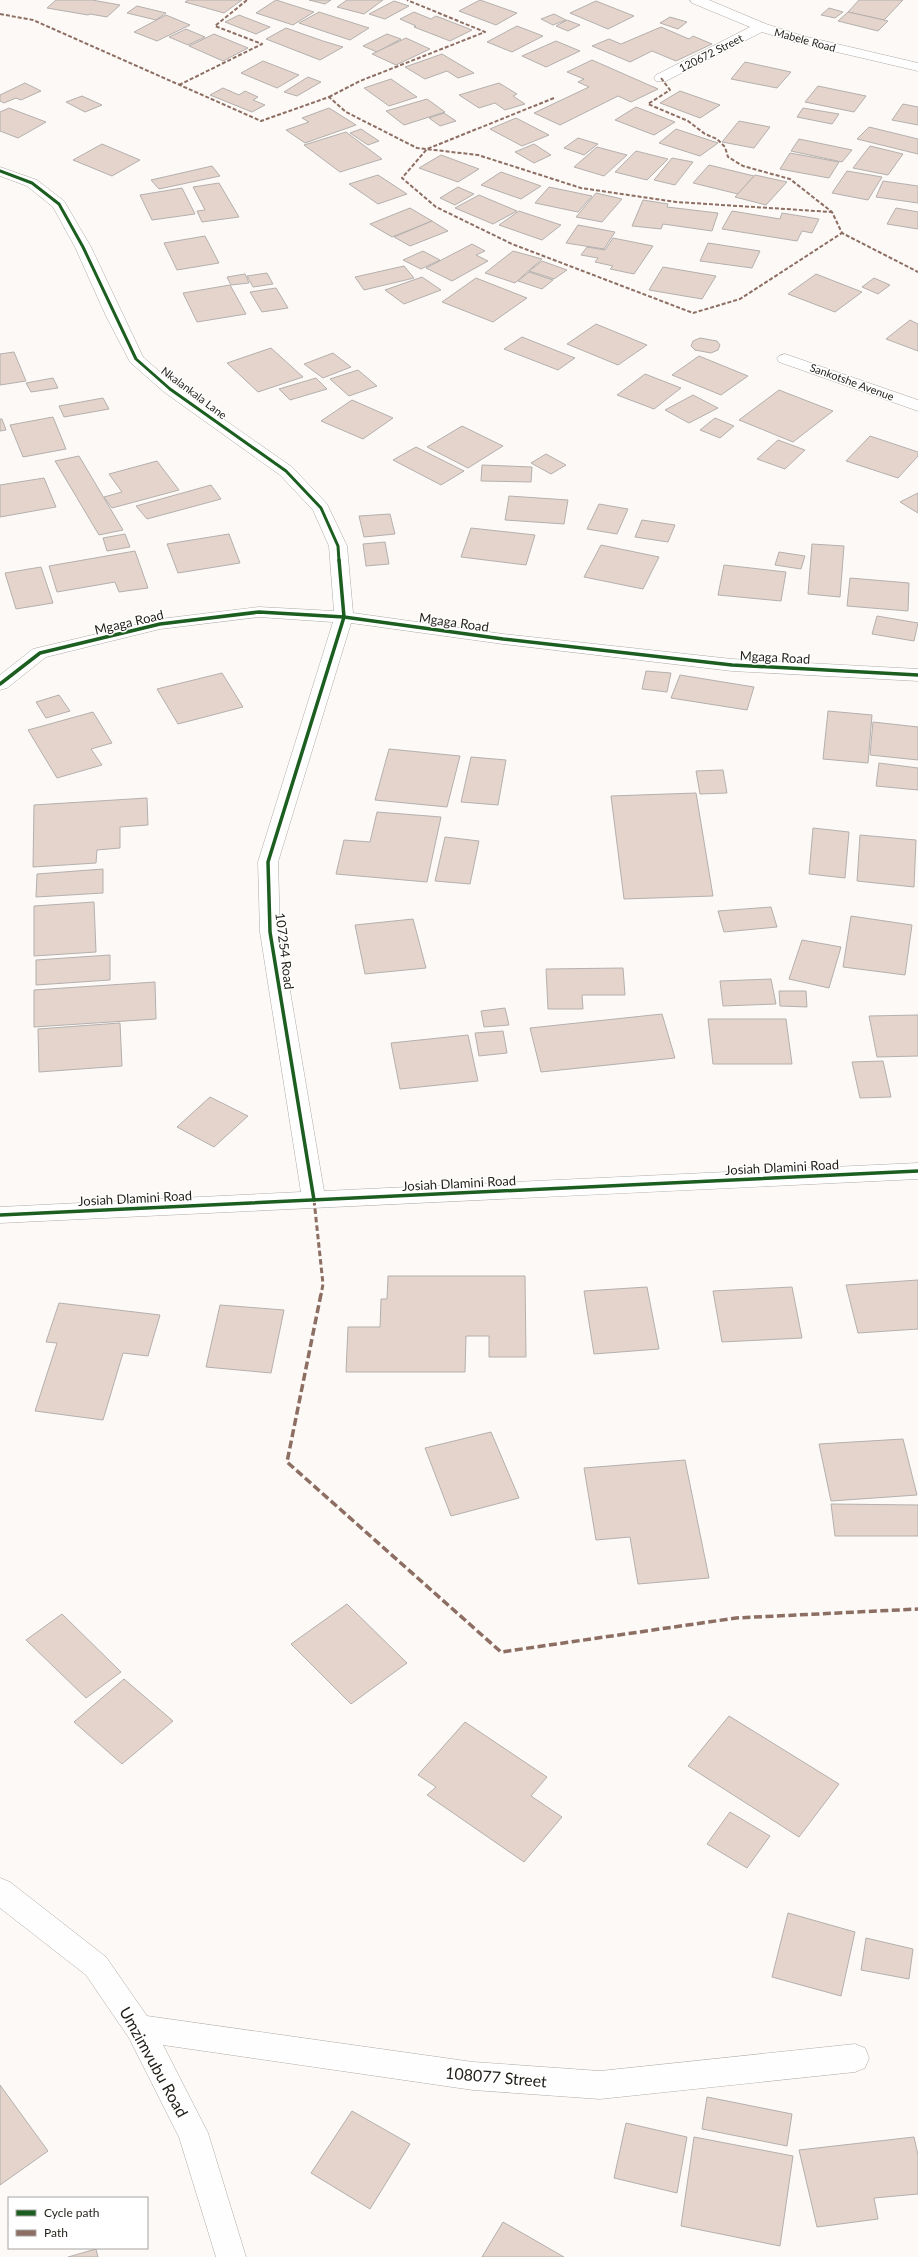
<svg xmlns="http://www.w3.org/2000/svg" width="918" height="2257" font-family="Lato,sans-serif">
<rect width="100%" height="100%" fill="#fcf9f6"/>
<!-- building -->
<g fill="#e5d4cc" stroke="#b4b0ad">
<polygon points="56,0 92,0 120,5 107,17 90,14 88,15 47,8"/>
<polygon points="188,0 242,0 224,13 185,2"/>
<polygon points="276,0 314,12 293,25 256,13"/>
<polygon points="309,0 331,0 325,4"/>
<polygon points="347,0 383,0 364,14 337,7"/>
<polygon points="480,0 517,13 496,25 459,11"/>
<polygon points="859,0 903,0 884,20 848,12"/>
<polygon points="394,1 409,6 385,19 369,14"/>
<polygon points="596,1 634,16 608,29 570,13"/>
<polygon points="137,6 166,13 156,20 127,13"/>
<polygon points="829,8 843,12 835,18 821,15"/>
<polygon points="319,12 369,28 350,40 299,23"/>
<polygon points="414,12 431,19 436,16 472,30 450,41 414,27 416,26 400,19"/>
<polygon points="848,12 884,20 888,21 878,31 838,21"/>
<polygon points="554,14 566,20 553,25 541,19"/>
<polygon points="166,15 190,25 157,41 134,32"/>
<polygon points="239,15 270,27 256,34 225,22"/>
<polygon points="670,17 687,22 678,29 660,23"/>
<polygon points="567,20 580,25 568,31 556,26"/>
<polygon points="517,26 543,36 512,52 487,42"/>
<polygon points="661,27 689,39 693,36 712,44 676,61 652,51 630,62 592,46 609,39 621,44"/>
<polygon points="286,28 323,41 343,47 320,60 266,39"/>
<polygon points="186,29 205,37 188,45 169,37"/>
<polygon points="214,34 248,48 223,61 189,46"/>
<polygon points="387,34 401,39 377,52 363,46"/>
<polygon points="406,38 430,49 396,65 372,54"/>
<polygon points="556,41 580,51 546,67 522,56"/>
<polygon points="442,54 474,73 458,78 447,71 425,79 405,67"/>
<polygon points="592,60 658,89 631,102 618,96 560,125 534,113 589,87 578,82 584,79 567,72"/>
<polygon points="263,61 299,75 277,88 241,73"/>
<polygon points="745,62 791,72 777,88 731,79"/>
<polygon points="308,77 321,82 297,96 284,92"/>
<polygon points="391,79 417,97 389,106 364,88"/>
<polygon points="25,83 41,91 21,100 16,98 4,103 0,101 0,95"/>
<polygon points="499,83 517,94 513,96 525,104 505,110 495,103 479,108 459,95"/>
<polygon points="818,86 866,96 854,112 805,102"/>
<polygon points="223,88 239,95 245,91 258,97 253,100 265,105 252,112 210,95"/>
<polygon points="680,91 720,105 700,118 660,103"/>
<polygon points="82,96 102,105 85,112 66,102"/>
<polygon points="427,99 445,112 404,125 386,111"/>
<polygon points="903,104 918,107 918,125 892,120"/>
<polygon points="636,107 675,122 654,135 615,120"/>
<polygon points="9,108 46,122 18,138 0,131 0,112"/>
<polygon points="329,108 356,125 305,143 286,130 309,122 302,118"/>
<polygon points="803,108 839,114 832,124 797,117"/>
<polygon points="444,113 456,121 440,126 429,118"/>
<polygon points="516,118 549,135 522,146 490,129"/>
<polygon points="739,121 770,127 754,148 722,142"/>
<polygon points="869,127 918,139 918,154 857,139"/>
<polygon points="361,129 379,141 368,145 350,133"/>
<polygon points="676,129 718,143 700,156 659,143"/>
<polygon points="346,132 382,159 340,172 304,145"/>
<polygon points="578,138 598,144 584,155 564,148"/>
<polygon points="799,139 852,150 842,162 791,151"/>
<polygon points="102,144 140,160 112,176 73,160"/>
<polygon points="534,144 551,155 534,163 515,152"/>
<polygon points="870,146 903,154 888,175 853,168"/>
<polygon points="597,147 627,155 604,176 574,167"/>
<polygon points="636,151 668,159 647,180 615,172"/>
<polygon points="790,153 839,162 829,178 780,169"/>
<polygon points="441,155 479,169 458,182 419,168"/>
<polygon points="672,158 693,162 675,185 654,180"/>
<polygon points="709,165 754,176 738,194 693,183"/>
<polygon points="212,166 220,176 159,189 151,180"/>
<polygon points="847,171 882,177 868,200 832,193"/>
<polygon points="501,172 541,186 521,199 481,185"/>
<polygon points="378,175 407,194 378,204 349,184"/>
<polygon points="755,175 787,182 766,205 735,197"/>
<polygon points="883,181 918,186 918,203 876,197"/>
<polygon points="219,183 239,217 202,222 197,211 205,210 193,187"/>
<polygon points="458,187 474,194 455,205 440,198"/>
<polygon points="549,187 592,196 578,212 535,203"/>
<polygon points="182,188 195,214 152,220 140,195"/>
<polygon points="596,193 622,199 602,222 576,217"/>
<polygon points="479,195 517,211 493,224 455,208"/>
<polygon points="643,200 668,204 667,207 718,213 712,231 663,224 661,229 632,226"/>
<polygon points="410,208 432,221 392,237 370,224"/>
<polygon points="896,208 918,212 918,229 887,224"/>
<polygon points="519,211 561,225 542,240 499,225"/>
<polygon points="732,211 780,219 782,213 819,219 812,233 802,231 797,241 722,229"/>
<polygon points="432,221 448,231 410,246 394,237"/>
<polygon points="578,225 615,232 604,249 566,243"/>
<polygon points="205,236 219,263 177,270 164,243"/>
<polygon points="613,238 653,246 634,274 610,269 613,266 595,262 598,258 581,255 587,247 605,250"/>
<polygon points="708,243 760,251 752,268 700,261"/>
<polygon points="472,244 485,251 476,255 488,261 452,281 426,268"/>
<polygon points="423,251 440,260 421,269 403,260"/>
<polygon points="513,251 542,259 515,283 485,273"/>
<polygon points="542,261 567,270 554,279 529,271"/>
<polygon points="404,266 414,278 364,290 355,277"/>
<polygon points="663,267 716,276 702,299 649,290"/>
<polygon points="529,272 553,280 542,289 518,281"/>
<polygon points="267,273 273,284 253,287 247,276"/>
<polygon points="245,274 249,283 231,285 227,277"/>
<polygon points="816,274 862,292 835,312 788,294"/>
<polygon points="422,277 441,290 404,304 385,290"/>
<polygon points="476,278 527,298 493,322 442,302"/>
<polygon points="874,278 890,285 878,294 862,287"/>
<polygon points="230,285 246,314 197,322 183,293"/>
<polygon points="276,288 288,308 262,312 250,292"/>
<polygon points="910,320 918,324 918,351 886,339"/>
<polygon points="596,324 647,345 618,365 567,344"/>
<polygon points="522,337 575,358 558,370 504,349"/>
<polygon points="700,338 717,341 720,345 718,350 711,353 695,350 691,346 693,341"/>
<polygon points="271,348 303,377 258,392 227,363"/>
<polygon points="14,352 26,381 0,385 0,354"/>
<polygon points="333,353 351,367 323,378 304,364"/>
<polygon points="699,356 748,376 721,395 672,375"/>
<polygon points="358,370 377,386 349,396 330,379"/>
<polygon points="645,374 681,388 654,409 617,395"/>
<polygon points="53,378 58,388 31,392 26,383"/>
<polygon points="316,378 327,389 290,400 279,389"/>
<polygon points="779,390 833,411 793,442 739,420"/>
<polygon points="693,395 718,408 689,423 665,410"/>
<polygon points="103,398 109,409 64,417 59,406"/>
<polygon points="352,400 393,418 363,439 321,421"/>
<polygon points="53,417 66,449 23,457 10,425"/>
<polygon points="715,418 734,426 720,438 700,430"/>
<polygon points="0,419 2,419 6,430 0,431"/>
<polygon points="462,426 503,446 468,468 427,447"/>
<polygon points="870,436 918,452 918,456 898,478 846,461"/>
<polygon points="778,440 805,450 785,469 757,459"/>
<polygon points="416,447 464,471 441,485 393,460"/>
<polygon points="546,454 566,465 551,474 531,463"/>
<polygon points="79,456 123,530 99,535 55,461"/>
<polygon points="157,461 179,490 112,508 104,497 122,492 109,474"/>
<polygon points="482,465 532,467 531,482 481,481"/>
<polygon points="44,478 56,507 0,517 0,485"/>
<polygon points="211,485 221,499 147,519 136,506"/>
<polygon points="918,493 918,513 900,502"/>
<polygon points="509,496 568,500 564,524 505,520"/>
<polygon points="599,504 628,509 617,534 587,529"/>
<polygon points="390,514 395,534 364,537 359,516"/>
<polygon points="642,520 675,525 668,542 635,537"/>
<polygon points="471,528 535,535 526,565 461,557"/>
<polygon points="125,534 130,547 107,551 103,538"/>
<polygon points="229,534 240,563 178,573 167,544"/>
<polygon points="385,542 389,564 366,566 363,544"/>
<polygon points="812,544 844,546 840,597 808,594"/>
<polygon points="601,545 659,557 643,589 584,577"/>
<polygon points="135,551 148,588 119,592 115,582 57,592 49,566"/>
<polygon points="779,552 805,556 801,569 775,565"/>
<polygon points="724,565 786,572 781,601 718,595"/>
<polygon points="41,567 53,603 16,609 5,573"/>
<polygon points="850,578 909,583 908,611 847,606"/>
<polygon points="877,616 918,623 914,641 872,634"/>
<polygon points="646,671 671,673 667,692 642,689"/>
<polygon points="222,673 243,707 178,724 157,689"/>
<polygon points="680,675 754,687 747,710 671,698"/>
<polygon points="59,695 70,711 46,718 36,702"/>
<polygon points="828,711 872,715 868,763 823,759"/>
<polygon points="93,712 112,743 91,749 102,765 57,778 28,730"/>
<polygon points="873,722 918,727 918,760 870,755"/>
<polygon points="389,749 460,756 447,807 375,800"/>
<polygon points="471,757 506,760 498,805 461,802"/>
<polygon points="879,763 918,768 918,790 876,786"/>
<polygon points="723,770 727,793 700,794 696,771"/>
<polygon points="696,793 713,896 624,899 611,796"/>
<polygon points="147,798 148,825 120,827 120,848 97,850 96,863 33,867 34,805"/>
<polygon points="377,812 441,817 427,882 336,874 344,840 370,842"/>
<polygon points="813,828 849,832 845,878 809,874"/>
<polygon points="860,835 916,840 914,887 857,881"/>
<polygon points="445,837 479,841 470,884 435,881"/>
<polygon points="103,869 103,893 36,897 37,874"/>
<polygon points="94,902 96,952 34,956 34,906"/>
<polygon points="771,907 777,927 724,932 718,911"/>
<polygon points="851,916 912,925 905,975 843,967"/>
<polygon points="413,919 426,968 365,974 355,925"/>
<polygon points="802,940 841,947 829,988 789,979"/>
<polygon points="110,955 110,980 36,985 36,960"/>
<polygon points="623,968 625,995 582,995 583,1009 548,1009 546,969"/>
<polygon points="771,979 776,1004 723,1006 720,981"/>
<polygon points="155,982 156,1019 34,1027 34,990"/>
<polygon points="779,991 806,991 807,1007 780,1006"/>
<polygon points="505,1008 509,1025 484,1027 481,1011"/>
<polygon points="662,1014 675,1058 541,1072 530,1028"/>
<polygon points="918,1015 918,1056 877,1057 869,1016"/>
<polygon points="708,1019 786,1019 792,1064 713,1064"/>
<polygon points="120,1023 122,1066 39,1072 38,1029"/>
<polygon points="503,1031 507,1053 479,1056 475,1033"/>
<polygon points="468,1035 478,1081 400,1089 391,1043"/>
<polygon points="883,1061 891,1097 860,1098 852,1062"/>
<polygon points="210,1097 248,1116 214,1147 177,1127"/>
<polygon points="388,1276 525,1276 526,1357 489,1357 489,1336 466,1336 465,1372 346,1372 348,1327 380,1327 381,1299 387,1299"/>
<polygon points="918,1280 918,1329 858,1333 846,1285"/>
<polygon points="647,1287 659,1349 594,1354 584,1291"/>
<polygon points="792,1287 802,1338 722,1342 713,1291"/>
<polygon points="59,1303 160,1315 148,1356 123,1353 103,1420 35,1411 57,1343 46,1342"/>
<polygon points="220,1305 284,1310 271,1373 206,1367"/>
<polygon points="491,1432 519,1498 451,1516 425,1448"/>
<polygon points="903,1439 917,1495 831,1501 819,1444"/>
<polygon points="685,1460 709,1578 638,1584 630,1537 596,1540 584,1468"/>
<polygon points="831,1504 918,1505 918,1536 835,1536"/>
<polygon points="347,1604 407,1663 351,1704 291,1644"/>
<polygon points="62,1614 121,1672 86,1698 26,1640"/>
<polygon points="124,1679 173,1721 122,1764 74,1722"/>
<polygon points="729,1716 839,1784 799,1837 688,1766"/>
<polygon points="465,1722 547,1777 531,1796 562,1817 524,1862 427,1795 436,1787 418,1775"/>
<polygon points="730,1812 770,1836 747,1868 707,1844"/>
<polygon points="788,1913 855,1932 841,1996 772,1977"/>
<polygon points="866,1938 913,1949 909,1979 861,1970"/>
<polygon points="0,2085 48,2151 0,2185"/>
<polygon points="707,2097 792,2114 787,2146 702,2129"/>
<polygon points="352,2111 410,2144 370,2209 311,2173"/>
<polygon points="626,2123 687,2137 677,2193 614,2178"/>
<polygon points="694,2137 793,2156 780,2246 681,2226"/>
<polygon points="914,2137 918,2155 918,2194 874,2198 878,2219 817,2227 799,2150"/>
<polygon points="503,2222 564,2257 482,2257"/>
<polygon points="96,2249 98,2257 68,2257"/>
</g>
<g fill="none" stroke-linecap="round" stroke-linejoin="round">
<defs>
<g id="minor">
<polygon points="690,0 709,0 766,24 803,36 918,63 918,71 794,42 762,32 666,81 656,81 654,78 656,75 750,27 692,3"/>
<polygon points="0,167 37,180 64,201 91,247 143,357 176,386 292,467 327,504 347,546 353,613 503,634 732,659 918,669 918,681 732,671 503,644 351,623 278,862 280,932 324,1191 918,1163 918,1179 0,1223 0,1207 301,1192 260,932 258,862 333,622 259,617 160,629 46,657 7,688 0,690 0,675 33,649 160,619 259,607 334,611 329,546 313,510 280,475 164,392 130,362 106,316 75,247 53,207 27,186 0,176"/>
<polygon points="785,354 918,400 918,411 779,362 777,359 779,356"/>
<polygon points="0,1878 10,1882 106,1957 147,2016 473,2062 600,2071 855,2044 865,2048 869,2058 865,2068 855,2072 600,2099 473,2090 163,2045 208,2133 246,2257 216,2257 179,2137 129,2038 86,1975 0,1908"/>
</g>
</defs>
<!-- minor casing -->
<use href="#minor" stroke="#aeaba7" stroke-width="1"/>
<!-- minor -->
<use href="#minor" fill="#fffefe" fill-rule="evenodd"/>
<!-- quiet-far2 -->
<g stroke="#8d6e63" stroke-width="2" stroke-dasharray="4 2" stroke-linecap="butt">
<polyline points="0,14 33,20 261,121 329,97 346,112 417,148 478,155 581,188 676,202 832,212"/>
<polyline points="661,78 670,90 648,104 688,121 705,134 717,139 725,147 728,157 743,166 790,179 832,212 842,233 918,272"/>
<polyline points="179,85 262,44 215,26 247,0"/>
<polyline points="329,97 360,81 485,32 407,0"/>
<polyline points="554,98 427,149 402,178 436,207 512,244 693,313 740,299 842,233"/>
</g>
<!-- quiet-far1 -->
<polyline stroke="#8d6e63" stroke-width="3" stroke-dasharray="5.5 3" stroke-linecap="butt" points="314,1200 323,1284 321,1295"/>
<!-- quiet -->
<polyline stroke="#8d6e63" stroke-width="3.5" stroke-dasharray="8 3.5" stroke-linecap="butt" points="321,1294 287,1462 501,1652 736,1618 918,1609"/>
<defs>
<polyline id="cycleway-far1" points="0,171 32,183 59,204 83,247 136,359 170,389 286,471 321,508 338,546 339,561"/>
<g id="cycleway">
<polyline points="0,684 40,653 160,624 259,612 344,617 503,639 732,665 918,675"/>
<polyline points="314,1200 270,932 268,862 344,617 339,560"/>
<polyline points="0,1215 918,1171"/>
</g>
</defs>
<!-- cycleway-far1 casing -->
<use href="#cycleway-far1" stroke="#fff" stroke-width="5"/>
<!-- cycleway casing -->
<use href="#cycleway" stroke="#fff" stroke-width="6"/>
<!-- cycleway-far1 -->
<use href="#cycleway-far1" stroke="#1b5e20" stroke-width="3"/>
<!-- cycleway -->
<use href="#cycleway" stroke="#1b5e20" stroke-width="3.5"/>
</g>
<g text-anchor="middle" stroke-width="3" stroke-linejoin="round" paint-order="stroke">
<!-- far-street labels -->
<g font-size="11" fill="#211e18" stroke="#fff">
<text transform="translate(805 40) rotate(15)" y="4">Mabele Road</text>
<text transform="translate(711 53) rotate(-27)" y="4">120672 Street</text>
<text transform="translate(852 382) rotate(20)" y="4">Sankotshe Avenue</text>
<text transform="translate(194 393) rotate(37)" y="4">Nkalankala Lane</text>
</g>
<!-- street labels -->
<g font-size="13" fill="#211e18" stroke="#fff">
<text transform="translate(129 622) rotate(-13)" y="5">Mgaga Road</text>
<text transform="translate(454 622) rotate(8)" y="5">Mgaga Road</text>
<text transform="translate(775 657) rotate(3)" y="5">Mgaga Road</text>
<text transform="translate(285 951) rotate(83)" y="5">107254 Road</text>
<text transform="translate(782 1167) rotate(-3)" y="5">Josiah Dlamini Road</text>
<text transform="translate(459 1183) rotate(-3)" y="5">Josiah Dlamini Road</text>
<text transform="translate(135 1198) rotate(-3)" y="5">Josiah Dlamini Road</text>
</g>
<!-- near-street labels -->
<g font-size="16" fill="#211e18" stroke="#fff">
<text transform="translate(154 2062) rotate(61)" y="6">Umzimvubu Road</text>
<text transform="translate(496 2077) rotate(5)" y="6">108077 Street</text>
</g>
</g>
<!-- legend -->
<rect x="8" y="2197" width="140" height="52" fill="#ffffff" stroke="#a6a5a3"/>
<rect x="16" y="2210" width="20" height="6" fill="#1b5e20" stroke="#a6a5a3"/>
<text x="44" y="2217" font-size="12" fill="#211e18">Cycle path</text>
<rect x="16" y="2230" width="20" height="6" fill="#8d6e63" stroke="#a6a5a3"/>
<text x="44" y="2237" font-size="12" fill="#211e18">Path</text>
</svg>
